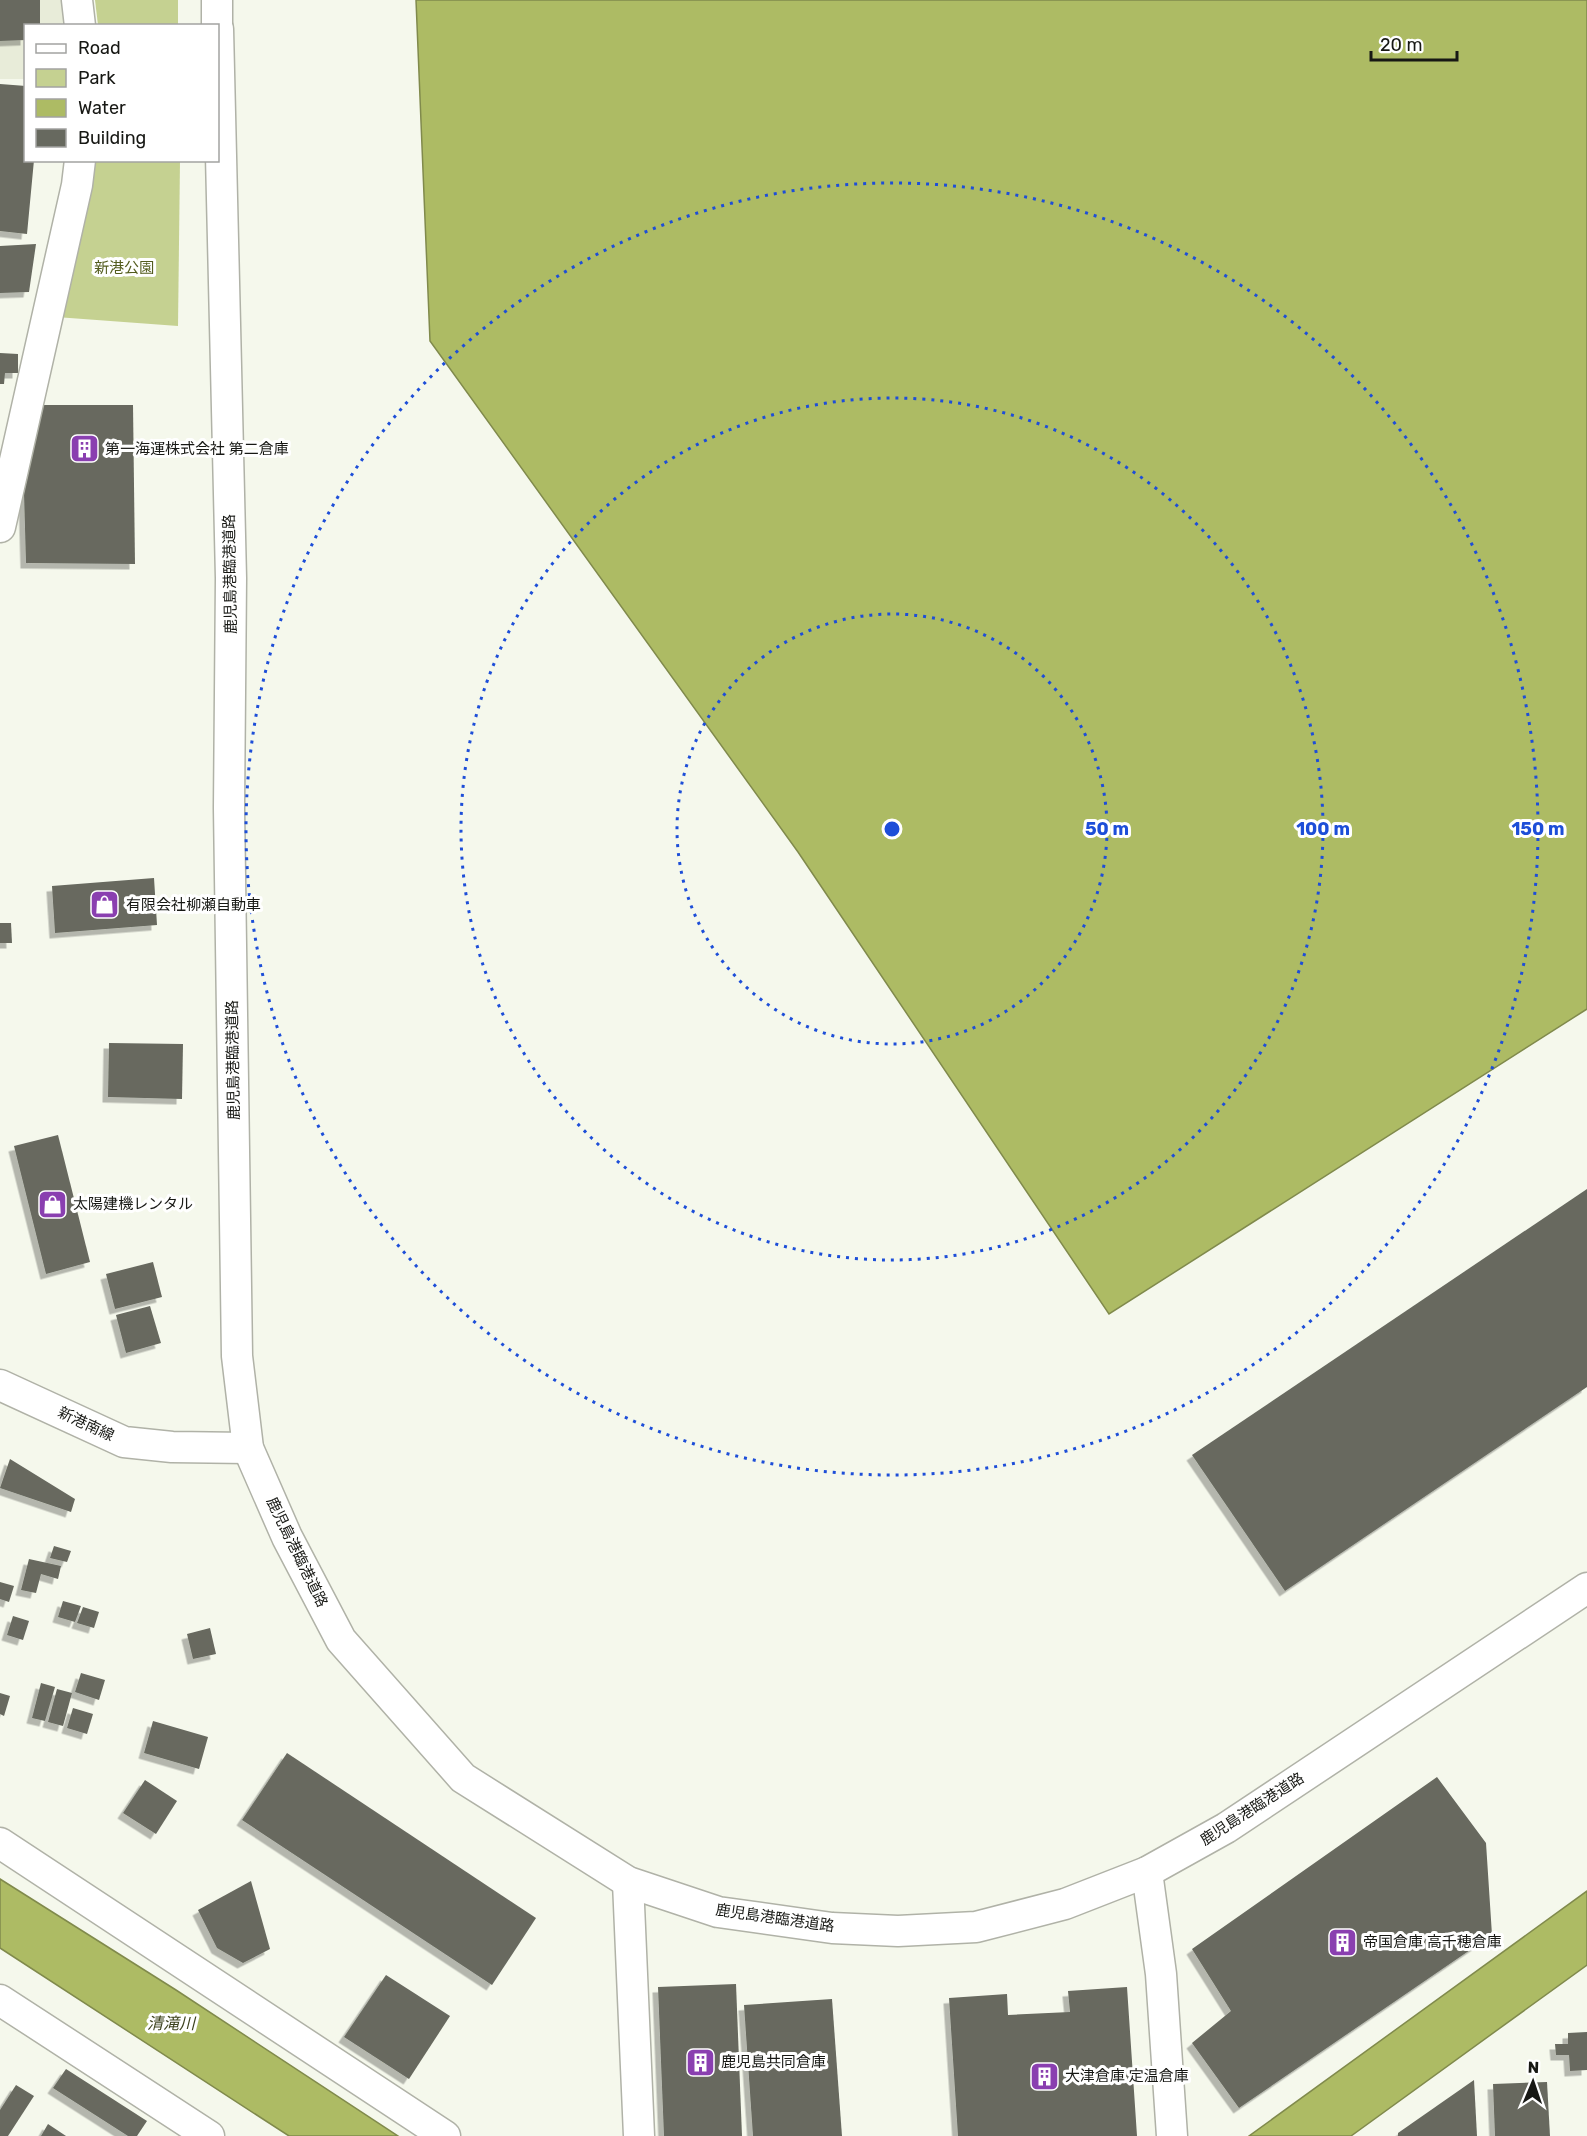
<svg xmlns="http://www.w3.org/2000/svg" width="1587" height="2136" font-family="Rubik,'Noto Sans JP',sans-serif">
<defs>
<filter id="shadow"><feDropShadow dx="-5.5" dy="5.5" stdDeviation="0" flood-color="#0004"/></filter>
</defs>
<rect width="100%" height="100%" fill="#f5f8ec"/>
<!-- built -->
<polygon fill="#e8ecd9" points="0,0 68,0 72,25 26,26 25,79 0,79"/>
<!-- green -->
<g fill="#c5d191">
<polygon points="95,0 178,0 178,25 98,25"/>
<polygon points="95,161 180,161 178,326 56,317"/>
</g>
<!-- water -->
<g fill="#adbb64" stroke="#808a4c" stroke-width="1.5">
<polygon points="416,0 1587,0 1587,1009 1109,1314 798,852 430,341"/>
<polygon points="0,1879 176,1990 398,2136 289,2136 0,1948"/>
<polygon points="1587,1891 1587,1965 1351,2136 1249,2136"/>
</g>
<!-- building -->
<g fill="#67695f" filter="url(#shadow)">
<polygon points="0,0 40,0 40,26 26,26 26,40 0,41"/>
<polygon points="0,84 26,86 26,160 34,160 27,234 0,231"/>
<polygon points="36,244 29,292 0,293 0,246"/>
<polygon points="0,353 18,354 18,373 5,373 4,384 0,384"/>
<polygon points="43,405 133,405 135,564 26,563 24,493"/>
<polygon points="154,878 157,925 55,933 52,886"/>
<polygon points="0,923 11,923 12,943 0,943"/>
<polygon points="109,1043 183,1044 182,1099 108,1097"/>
<polygon points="58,1135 90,1262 46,1274 14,1146"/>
<polygon points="1587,1189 1587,1387 1285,1591 1192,1455"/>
<polygon points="153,1262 162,1297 115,1309 106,1274"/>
<polygon points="150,1306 161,1343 126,1353 116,1315"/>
<polygon points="10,1459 75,1499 71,1512 0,1488"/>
<polygon points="54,1546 71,1551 67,1562 50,1558"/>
<polygon points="29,1559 61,1566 58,1579 41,1574 36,1593 21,1590"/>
<polygon points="0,1582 14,1586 9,1602 0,1599"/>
<polygon points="63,1601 81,1606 75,1622 58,1617"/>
<polygon points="83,1607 99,1612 94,1628 77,1623"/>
<polygon points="13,1616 29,1621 23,1640 7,1635"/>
<polygon points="210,1628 216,1654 193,1659 187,1634"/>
<polygon points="81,1673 105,1680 99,1700 75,1692"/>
<polygon points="41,1683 55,1687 45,1721 32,1718"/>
<polygon points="57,1689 72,1693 63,1726 48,1722"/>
<polygon points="0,1693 10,1696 4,1716 0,1714"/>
<polygon points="73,1708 93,1714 87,1734 67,1728"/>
<polygon points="153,1721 208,1737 199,1769 144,1753"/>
<polygon points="287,1753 536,1918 492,1985 242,1820"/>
<polygon points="1437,1777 1486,1843 1492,1935 1239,2108 1192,2043 1231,2011 1192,1949"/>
<polygon points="145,1780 177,1801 156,1834 123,1813"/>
<polygon points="251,1881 270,1949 243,1963 217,1948 198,1910"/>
<polygon points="386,1975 450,2016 409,2079 344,2037"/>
<polygon points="736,1984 742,2136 664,2136 658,1987"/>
<polygon points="1127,1987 1137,2136 958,2136 949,1998 1007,1994 1008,2015 1070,2012 1068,1991"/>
<polygon points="832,1999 842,2136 753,2136 744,2005"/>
<polygon points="1587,2032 1587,2070 1570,2071 1569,2055 1556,2055 1555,2044 1568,2044 1568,2033"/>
<polygon points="66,2069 147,2121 137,2136 128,2136 53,2088"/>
<polygon points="1474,2080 1477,2136 1398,2136 1398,2133"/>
<polygon points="1547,2082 1550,2136 1495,2136 1493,2084"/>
<polygon points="16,2085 34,2096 8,2136 0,2136 0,2110"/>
<polygon points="48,2124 66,2136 41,2136"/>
</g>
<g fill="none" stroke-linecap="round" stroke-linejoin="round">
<defs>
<g id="minor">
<polyline points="77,0 80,26"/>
<polyline points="217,0 217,26"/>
<polyline points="218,29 231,578 229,808 237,1356 248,1448 287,1537 341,1640 463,1778 628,1882 718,1912 832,1928 898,1931 976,1927 1065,1904 1147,1872 1226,1828 1587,1588"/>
<polyline points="0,527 77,185 80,160"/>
<polyline points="0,1385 124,1442 172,1447 248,1448"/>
<polyline points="0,1843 445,2136"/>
<polyline points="1147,1872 1161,1974 1172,2136"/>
<polyline points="628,1882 639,2136"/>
<polyline points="0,2000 209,2136"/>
</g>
</defs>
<!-- minor casing -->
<use href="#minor" stroke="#b0b2a7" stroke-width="33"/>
<!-- minor -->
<use href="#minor" stroke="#fff" stroke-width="30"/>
</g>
<!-- distance rings -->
<g fill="none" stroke="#1d4ed8" stroke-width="3" stroke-dasharray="3 6">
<circle cx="892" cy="829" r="215"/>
<circle cx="892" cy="829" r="431"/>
<circle cx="892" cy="829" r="646"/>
</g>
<!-- icons -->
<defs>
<symbol id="building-square" viewBox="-11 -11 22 22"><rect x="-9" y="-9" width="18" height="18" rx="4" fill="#8a3fb0" stroke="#fff"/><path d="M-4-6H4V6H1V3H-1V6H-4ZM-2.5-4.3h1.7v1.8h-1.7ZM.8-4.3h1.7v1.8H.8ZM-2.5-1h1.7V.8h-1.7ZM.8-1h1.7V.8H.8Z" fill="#fff"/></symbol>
<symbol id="shop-square" viewBox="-11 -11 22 22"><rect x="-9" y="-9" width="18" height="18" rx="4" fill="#8a3fb0" stroke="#fff"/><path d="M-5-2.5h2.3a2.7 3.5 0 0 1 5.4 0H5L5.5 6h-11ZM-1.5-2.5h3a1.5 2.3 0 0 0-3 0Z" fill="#fff"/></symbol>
</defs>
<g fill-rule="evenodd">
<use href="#building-square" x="68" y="432" width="33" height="33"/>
<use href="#shop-square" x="88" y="888" width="33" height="33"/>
<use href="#shop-square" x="36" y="1188" width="33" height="33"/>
<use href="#building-square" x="1326" y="1926" width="33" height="33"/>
<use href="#building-square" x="684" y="2046" width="33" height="33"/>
<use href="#building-square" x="1028" y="2060" width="33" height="33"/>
</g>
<g text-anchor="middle" stroke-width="6" stroke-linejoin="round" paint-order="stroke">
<!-- park labels -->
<g font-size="15" fill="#535c1e" stroke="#fff">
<text x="124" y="273">新港公園</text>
</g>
<!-- poi labels -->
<g font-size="15" fill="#171814" stroke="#fff" text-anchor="start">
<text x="105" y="454">第一海運株式会社 第二倉庫</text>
<text x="126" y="910">有限会社柳瀬自動車</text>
<text x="73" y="1209">太陽建機レンタル</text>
<text x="1363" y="1947">帝国倉庫 高千穂倉庫</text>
<text x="721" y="2067">鹿児島共同倉庫</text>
<text x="1065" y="2081">大津倉庫 定温倉庫</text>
</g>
<!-- street labels -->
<g font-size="15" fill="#171814" stroke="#fff">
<text transform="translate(230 574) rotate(-91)" y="5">鹿児島港臨港道路</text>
<text transform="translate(233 1060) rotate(-91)" y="5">鹿児島港臨港道路</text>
<text transform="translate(86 1424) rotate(25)" y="5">新港南線</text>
<text transform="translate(297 1552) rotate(64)" y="5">鹿児島港臨港道路</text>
<text transform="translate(1252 1809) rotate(-33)" y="5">鹿児島港臨港道路</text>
<text transform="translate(775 1918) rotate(8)" y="5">鹿児島港臨港道路</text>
</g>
<!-- water labels -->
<g font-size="16" font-style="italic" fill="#3c411c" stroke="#fff">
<text x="171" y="2029">清滝川</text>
</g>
</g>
<circle cx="892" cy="829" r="9" fill="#1d4ed8" stroke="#fff" stroke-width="3"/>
<g font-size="18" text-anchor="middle" font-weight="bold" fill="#1d4ed8" stroke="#fff" stroke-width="6" stroke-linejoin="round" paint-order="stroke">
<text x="1107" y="835">50 m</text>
<text x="1323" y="835">100 m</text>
<text x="1538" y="835">150 m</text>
</g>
<!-- legend -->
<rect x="24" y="24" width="195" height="138" fill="#ffffff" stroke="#a2a3a1" stroke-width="1.5"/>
<rect x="36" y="44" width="30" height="9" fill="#ffffff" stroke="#a2a3a1" stroke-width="1.5"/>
<text x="78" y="54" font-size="18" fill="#171814">Road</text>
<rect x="36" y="69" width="30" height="18" fill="#c5d191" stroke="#a2a3a1" stroke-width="1.5"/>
<text x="78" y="84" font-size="18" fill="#171814">Park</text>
<rect x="36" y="99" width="30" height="18" fill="#adbb64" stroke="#a2a3a1" stroke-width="1.5"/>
<text x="78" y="114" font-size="18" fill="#171814">Water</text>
<rect x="36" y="129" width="30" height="18" fill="#67695f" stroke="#a2a3a1" stroke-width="1.5"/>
<text x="78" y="144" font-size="18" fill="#171814">Building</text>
<!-- north arrow -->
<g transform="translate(1533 2082) rotate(2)" stroke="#ffffff" stroke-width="4.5" paint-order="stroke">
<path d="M0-4.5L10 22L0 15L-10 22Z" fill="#171814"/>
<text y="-9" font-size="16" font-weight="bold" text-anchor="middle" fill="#171814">N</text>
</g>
<!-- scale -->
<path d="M1371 51v9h86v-9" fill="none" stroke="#171814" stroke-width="3"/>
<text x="1380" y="51" font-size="18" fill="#171814" stroke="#ffffff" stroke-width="4.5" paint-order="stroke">20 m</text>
</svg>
